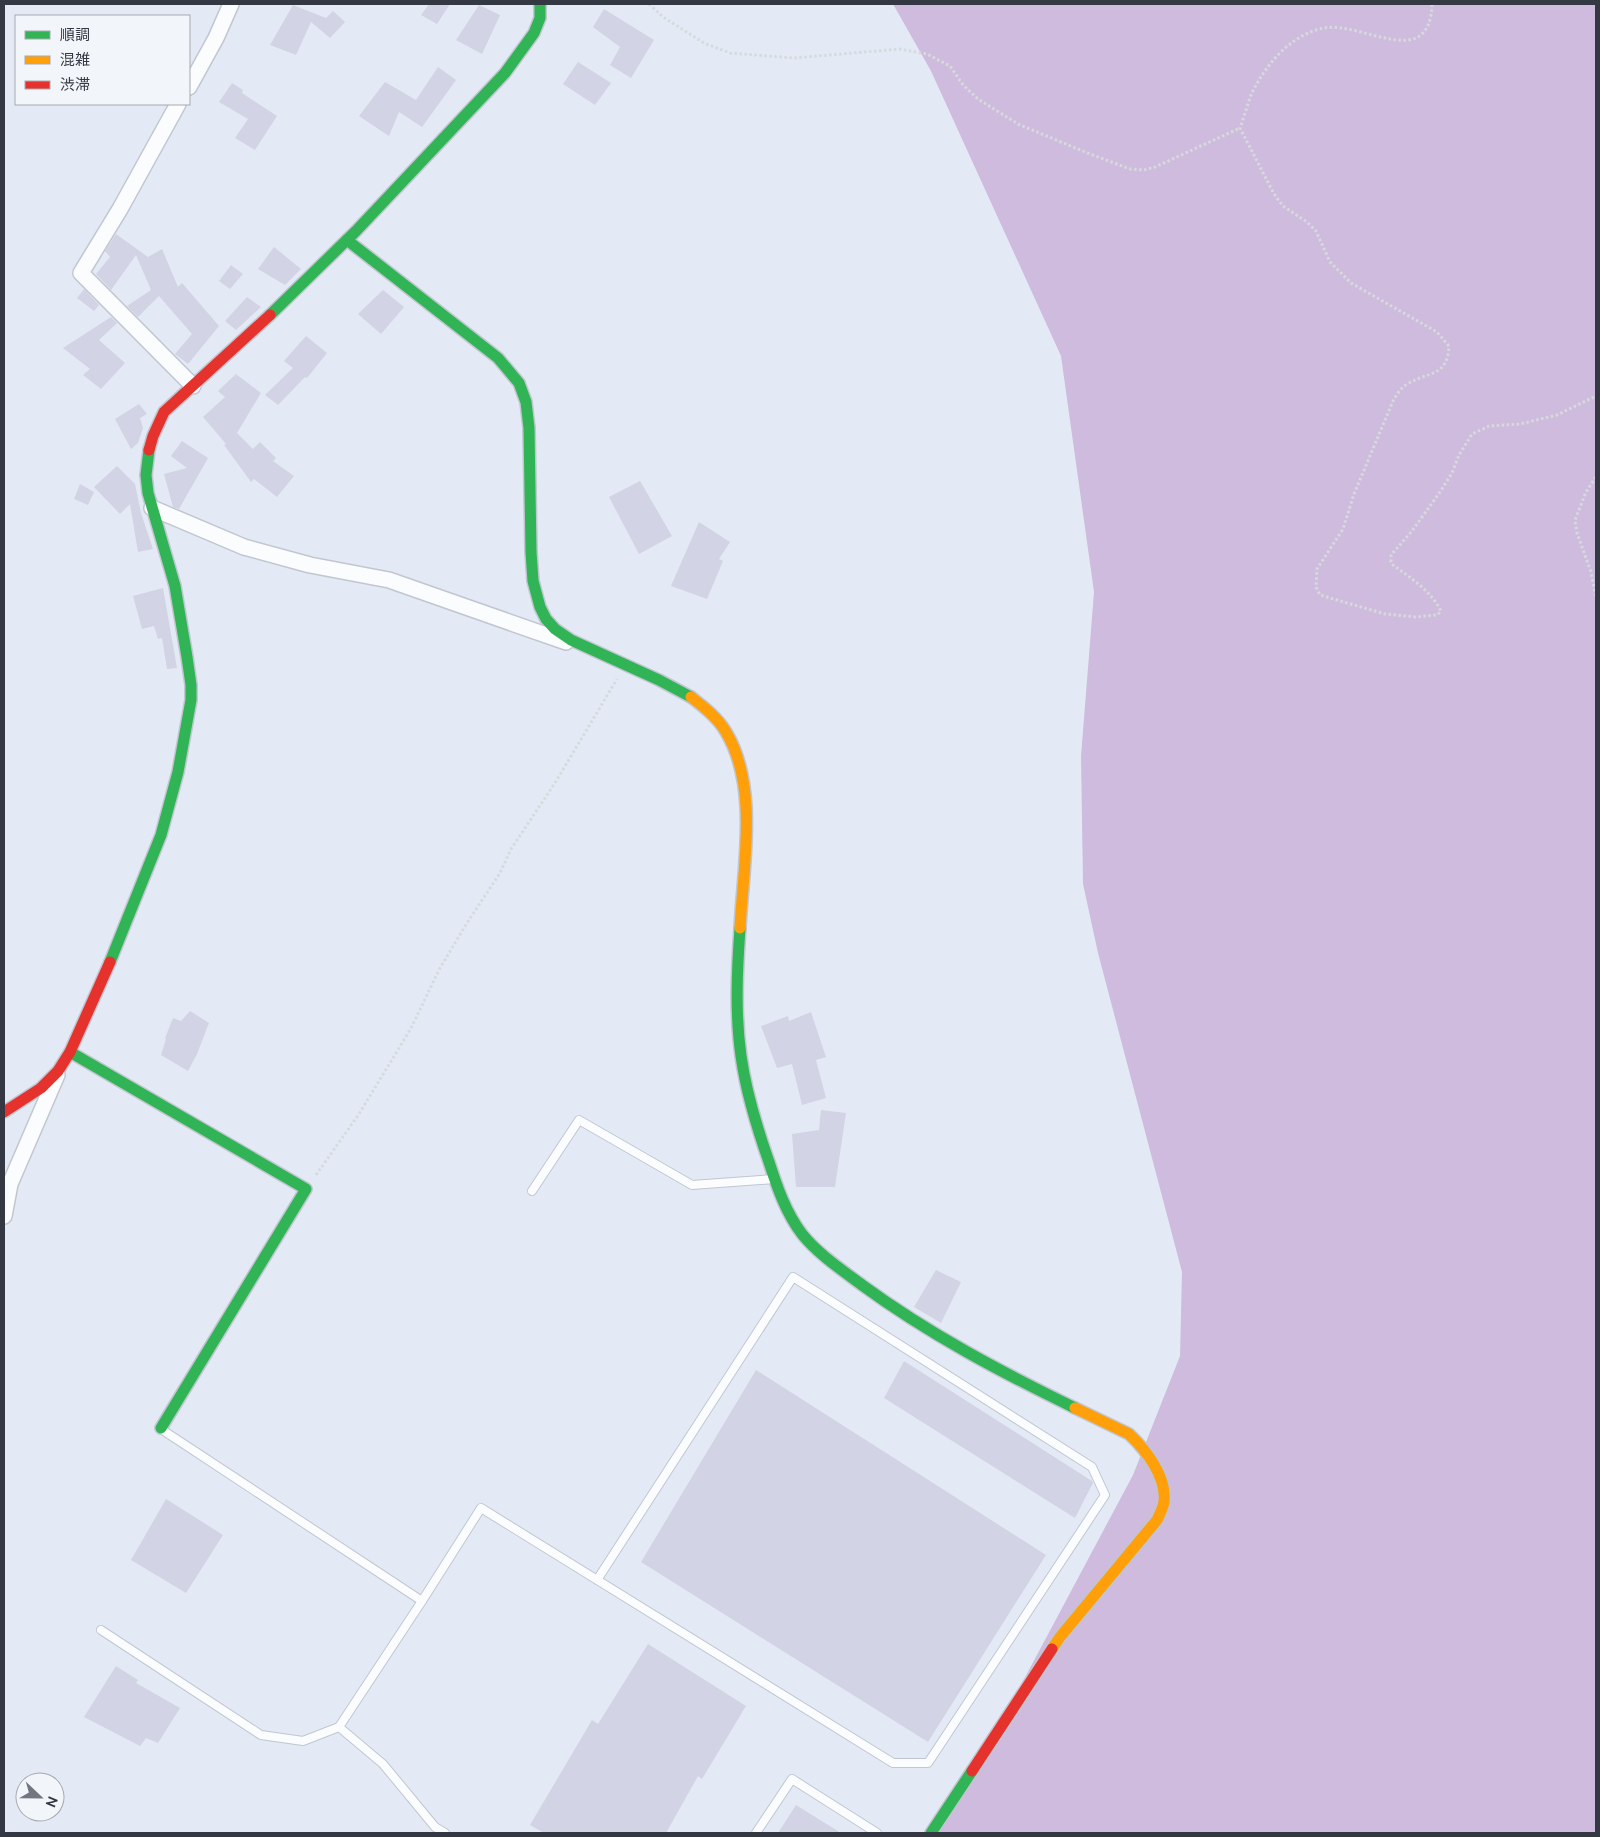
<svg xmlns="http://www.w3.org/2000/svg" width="1600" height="1837" font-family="Ubuntu,'Noto Sans JP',sans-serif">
<rect width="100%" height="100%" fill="#e4eaf5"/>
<!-- forest -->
<polygon fill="#cebbde" points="893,4 1596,4 1596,1833 935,1833 1007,1711 1133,1475 1180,1356 1182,1272 1098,953 1083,884 1081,756 1094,592 1061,356 931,71"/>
<!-- building -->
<g fill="#d2d3e4">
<polygon points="429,4 450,4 437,24 421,15"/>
<polygon points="293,5 326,18 333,11 345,22 330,38 311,22 296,55 270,45"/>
<polygon points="479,5 500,15 482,54 456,40"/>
<polygon points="604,9 654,40 631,78 610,65 620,47 593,27"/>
<polygon points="578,62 611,83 595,105 563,84"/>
<polygon points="438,67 456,80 422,127 399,112 389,136 359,116 385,82 416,100"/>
<polygon points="232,83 243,90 242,93 277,116 255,150 235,138 248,119 219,102"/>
<polygon points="116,234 148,257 162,249 178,287 182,283 219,326 188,364 175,354 192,334 159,296 138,317 127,306 151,290 136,255 111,290 96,274 110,257 105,251"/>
<polygon points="274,247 301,269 285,285 258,269"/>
<polygon points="231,265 243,274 230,289 219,281"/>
<polygon points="84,289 99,305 94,311 77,298"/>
<polygon points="383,290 404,307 381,334 358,314"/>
<polygon points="247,297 261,307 236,330 225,321"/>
<polygon points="111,317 117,323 99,340 125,363 101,389 83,375 90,369 63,348"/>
<polygon points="306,336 327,353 307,378 305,377 278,405 265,395 293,368 284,361"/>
<polygon points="236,374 261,393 237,433 253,449 260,442 276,458 273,461 294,476 277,497 254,479 251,482 224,445 226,444 203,417 225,397 218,391"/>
<polygon points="139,404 147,414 140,418 143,428 138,443 131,449 115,419"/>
<polygon points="182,441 208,458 179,509 173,507 164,474 187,468 171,456"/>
<polygon points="117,466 135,484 141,513 153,549 138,552 130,504 120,514 94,487"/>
<polygon points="640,481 672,536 639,554 609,497"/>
<polygon points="80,484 94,492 88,505 74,499"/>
<polygon points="699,522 730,542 719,559 723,561 707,599 671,586"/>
<polygon points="163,588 177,668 167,669 162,638 158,639 154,626 142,629 133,596"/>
<polygon points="190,1011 209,1023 197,1054 188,1071 161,1055 166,1039 165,1038 173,1018 181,1021"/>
<polygon points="811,1012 826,1057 816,1060 826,1098 802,1105 792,1064 777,1068 761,1026 788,1016 789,1021"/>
<polygon points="821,1110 846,1113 835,1187 796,1187 792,1134 819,1130"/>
<polygon points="936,1270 961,1282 941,1323 914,1307"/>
<polygon points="904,1361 1092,1481 1093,1483 1075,1518 884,1398"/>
<polygon points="756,1370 1046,1555 928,1742 641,1562"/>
<polygon points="166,1499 223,1535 186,1593 131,1560"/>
<polygon points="648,1644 746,1706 702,1779 698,1776 666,1833 544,1833 530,1825 592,1720 598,1724"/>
<polygon points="116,1666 138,1680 136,1683 180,1708 158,1743 146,1738 140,1746 84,1717"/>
<polygon points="796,1805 841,1833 778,1833"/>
</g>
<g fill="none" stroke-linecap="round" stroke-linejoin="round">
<defs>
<g id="lane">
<polyline points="532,1191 579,1120 692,1185 774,1179"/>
<polyline points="161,1429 422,1601"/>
<polyline points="101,1630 261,1735 303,1741 339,1727"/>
<polyline points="445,1833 435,1827 383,1764 339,1727 422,1601 481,1508 893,1763 928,1763 1105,1495 1092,1467 793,1277 597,1580"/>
<polyline points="756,1833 792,1779 877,1833"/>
</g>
<g id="street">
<polyline points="189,87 216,38 231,4"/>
<polyline points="178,104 120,209 81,273 193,386"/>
<polyline points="152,508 244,547 310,565 389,580 566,642"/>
<polyline points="4,1216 10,1184 57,1075"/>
</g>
<g id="fast">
<polyline points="347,240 498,358 519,383 526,402 529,428 531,552 533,581 540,607 546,619 555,629 571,640 659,680 691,697"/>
<polyline points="270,315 356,231 505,73 534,33 540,18 540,4"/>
<path d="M740 928C737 970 735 1014 741 1056 746 1092 757 1128 769 1162 777 1187 786 1213 802 1234 818 1254 842 1270 862 1285 929 1334 1001 1372 1075 1408"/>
<polyline points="110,962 161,835 178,772 191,700 191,685 187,657 175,586 148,493 146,475 149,450"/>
<polyline points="70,1052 306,1189 161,1428"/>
<polyline points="931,1833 972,1771"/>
</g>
<g id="slow">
<path d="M691 697C704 707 718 718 726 732 759 787 743 867 740 928"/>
<path d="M1052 1649 1060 1637 1157 1520C1160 1514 1163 1508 1164 1502 1167 1477 1146 1450 1129 1434L1075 1408"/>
</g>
<g id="jam">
<polyline points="149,450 153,436 164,412 270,315"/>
<polyline points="4,1112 41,1088 58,1071 70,1052 110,962"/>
<polyline points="972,1771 1052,1649"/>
</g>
</defs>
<!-- lane casing -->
<use href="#lane" stroke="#c1c6d0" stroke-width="10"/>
<!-- street casing -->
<use href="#street" stroke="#c1c6d0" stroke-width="18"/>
<!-- fast casing -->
<use href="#fast" stroke="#c1c6d0" stroke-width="14"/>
<!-- slow casing -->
<use href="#slow" stroke="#c1c6d0" stroke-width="14"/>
<!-- jam casing -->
<use href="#jam" stroke="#c1c6d0" stroke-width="14"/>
<!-- path -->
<g stroke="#d7dadd" stroke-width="3" stroke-dasharray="2.5 2.5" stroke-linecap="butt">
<polyline points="649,4 663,17 704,43 730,53 794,58 899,49 927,54 950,66 963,85 978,99 1018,124 1085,152 1130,169 1144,170 1155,167 1240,128"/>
<path d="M1432 4C1430 73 1362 21 1324 28 1291 34 1265 65 1251 95 1247 106 1244 117 1240 128L1274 194 1283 206 1307 222 1316 231 1330 262 1351 283 1437 332 1449 346C1447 377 1430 371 1409 383 1401 387 1397 394 1393 401L1354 494 1343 529 1317 569 1316 587 1320 595 1385 614 1415 617 1437 615 1441 611C1431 591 1411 578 1393 565L1391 562V555L1412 531 1440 492 1452 473 1459 455 1472 434 1489 426 1520 424 1557 415 1596 396"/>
<polyline points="1596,477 1586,492 1575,520 1577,533 1591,572 1596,597"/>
<polyline points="316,1175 359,1114 410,1030 440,968 467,923 500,873 511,849 555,783 617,679"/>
</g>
<!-- lane -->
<use href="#lane" stroke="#fbfcfe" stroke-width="8"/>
<!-- street -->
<use href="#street" stroke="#fbfcfe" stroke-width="15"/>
<!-- fast -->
<use href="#fast" stroke="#30b455" stroke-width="11"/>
<!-- slow -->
<use href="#slow" stroke="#ff9f0a" stroke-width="11"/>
<!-- jam -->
<use href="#jam" stroke="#e5322d" stroke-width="11"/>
</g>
<!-- border -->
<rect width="1600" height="1837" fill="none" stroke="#333842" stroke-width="10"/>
<!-- legend -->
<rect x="15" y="15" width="175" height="90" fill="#f2f5fa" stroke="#a6a9b0"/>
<rect x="25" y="31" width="25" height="8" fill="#30b455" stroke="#a6a9b0"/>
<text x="60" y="40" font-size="15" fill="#333842">順調</text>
<rect x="25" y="56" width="25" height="8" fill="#ff9f0a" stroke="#a6a9b0"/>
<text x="60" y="65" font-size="15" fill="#333842">混雑</text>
<rect x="25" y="81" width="25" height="8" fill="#e5322d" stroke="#a6a9b0"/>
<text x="60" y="90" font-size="15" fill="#333842">渋滞</text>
<!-- north arrow -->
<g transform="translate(40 1797) rotate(112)"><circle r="24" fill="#f2f5fa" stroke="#a6a9b0"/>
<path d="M0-4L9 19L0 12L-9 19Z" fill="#717681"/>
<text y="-8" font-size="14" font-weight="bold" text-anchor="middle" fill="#333842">N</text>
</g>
</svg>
